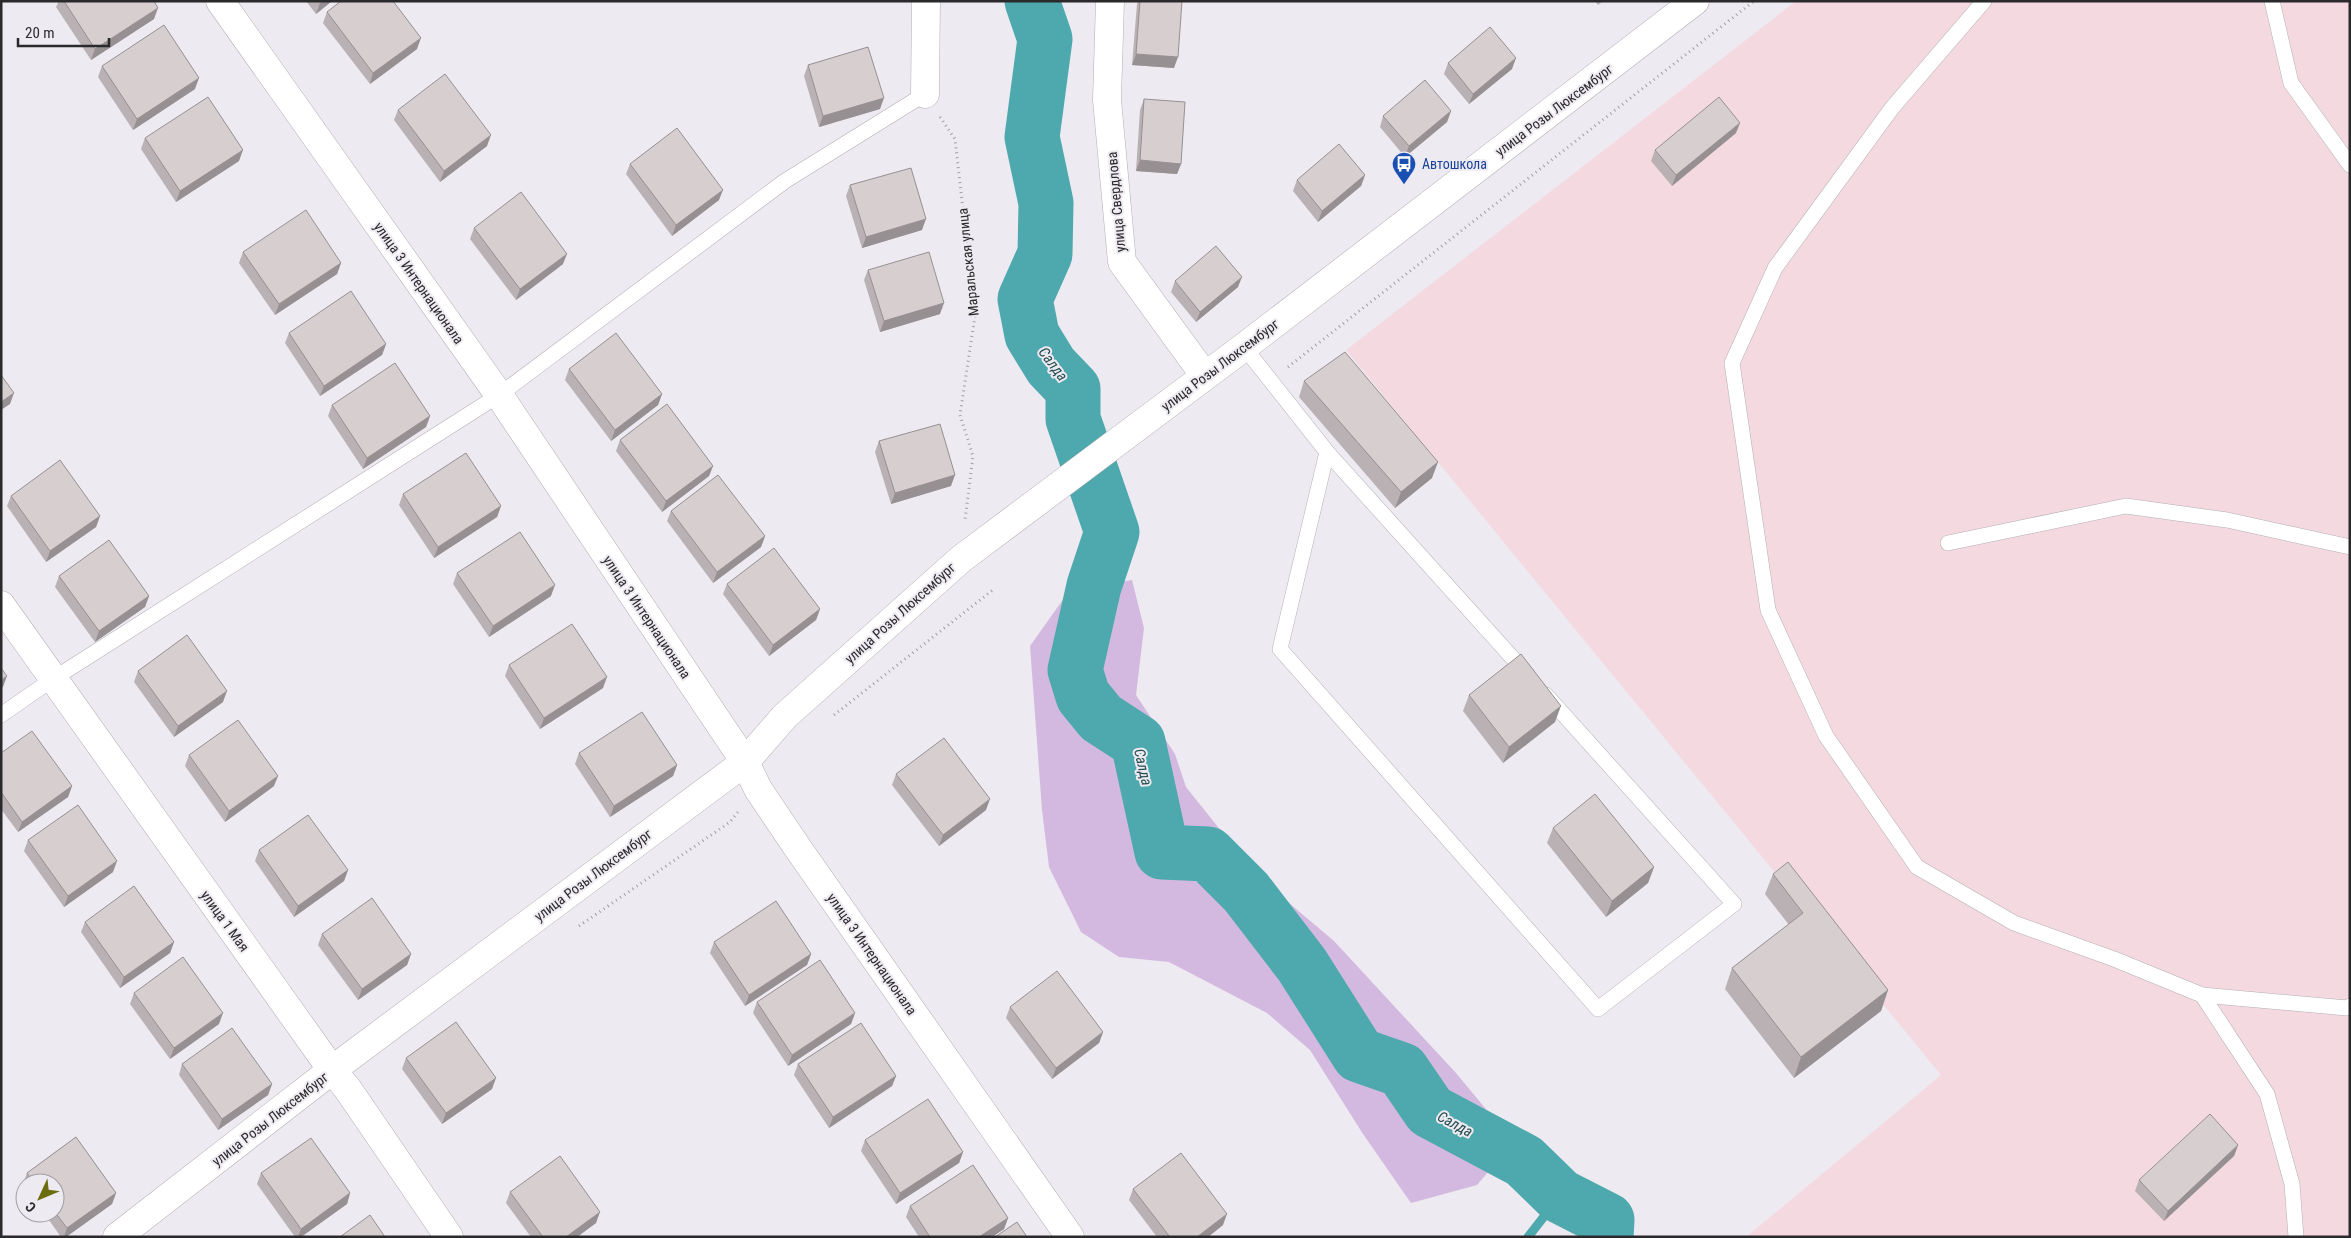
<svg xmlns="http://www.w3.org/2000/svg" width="2351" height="1238" font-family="'Roboto Condensed',sans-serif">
<rect width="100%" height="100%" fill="#eeeaf1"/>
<!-- industrial -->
<polygon fill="#f4dae0" points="1796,1 2350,1 2350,1237 1746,1237 1941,1075 1346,350"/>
<!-- green -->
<polygon fill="#d3b9df" points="1132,580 1144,628 1136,695 1175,754 1186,787 1258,877 1334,941 1456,1073 1509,1137 1506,1151 1477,1185 1411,1203 1363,1134 1310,1050 1267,1013 1169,962 1119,957 1081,932 1049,867 1042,810 1030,646 1062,601 1094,586"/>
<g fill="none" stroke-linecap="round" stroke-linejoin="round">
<!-- stream -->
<polyline stroke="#4da9ad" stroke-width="9" points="1528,1237 1560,1196"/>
<!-- river -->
<polyline stroke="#4da9ad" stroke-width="55" points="1032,1 1045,39 1032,137 1046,203 1045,254 1025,299 1032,335 1051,366 1073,389 1073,419 1112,532 1094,586 1075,670 1083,696 1101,718 1138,742 1162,852 1208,854 1246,892 1302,965 1359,1055 1402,1070 1430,1111 1524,1161 1560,1196 1607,1220 1606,1237"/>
<defs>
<g id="lane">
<polyline points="1984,1 1892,108 1775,268 1732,363 1768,610 1826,736 1917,867 2014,923 2114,959 2202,995 2267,1094 2292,1184 2296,1237"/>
<polyline points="2272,1 2291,83 2350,165"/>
<polyline points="1244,347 1327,452 1280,649 1598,1009 1734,904 1546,695"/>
<polyline points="1327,452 1527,674"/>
<polyline points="1948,543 2126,506 2227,520 2350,547"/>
<polyline points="1,715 53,679 499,395 785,181 925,94"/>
<polyline points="2202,995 2347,1008 2350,1006"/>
</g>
<g id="street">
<polyline points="1110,1 1107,100 1122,262 1205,376"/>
<polyline points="925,94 926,1"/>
<polyline points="1,605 332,1070 347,1088 449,1237"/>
</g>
<g id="secondary">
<polyline points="220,1 499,395 745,762 758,789 797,847 1070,1237"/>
<polyline points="117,1237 332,1070 745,762 785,716 961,559 1244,347 1695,1"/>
</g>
</defs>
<!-- lane casing -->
<use href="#lane" stroke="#b3aeb5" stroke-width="16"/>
<!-- street casing -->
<use href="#street" stroke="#b3aeb5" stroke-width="29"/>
<!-- secondary casing -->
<use href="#secondary" stroke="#b3aeb5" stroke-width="29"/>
<!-- path -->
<g stroke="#a29fa4" stroke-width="3" stroke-dasharray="1 4" stroke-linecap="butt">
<polyline points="940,117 955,139 975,316 960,415 973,456 965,520"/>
<polyline points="1288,367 1754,1"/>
<polyline points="834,715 994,589"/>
<polyline points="579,926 730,822 738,812"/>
</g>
<!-- lane -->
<use href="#lane" stroke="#fff" stroke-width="15"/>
<!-- street -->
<use href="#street" stroke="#fff" stroke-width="28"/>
<!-- secondary -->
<use href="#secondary" stroke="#fff" stroke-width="28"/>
</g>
<!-- wall -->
<g fill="#b9b1b3">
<polygon points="59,1 64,1 154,19 91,60 56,7"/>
<polygon points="306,1 332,1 316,14"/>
<polygon points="1138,1 1182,1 1174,68 1132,65 1137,4"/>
<polygon points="1595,1 1603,1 1598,5"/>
<polygon points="327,12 417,49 370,84 323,23"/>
<polygon points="1448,63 1512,69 1469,104 1444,74"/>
<polygon points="808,65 880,109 819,127 804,76"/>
<polygon points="102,66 195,89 133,130 98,77"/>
<polygon points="1144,99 1181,164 1177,174 1136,171 1140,110"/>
<polygon points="398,110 487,146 440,182 394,120"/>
<polygon points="1451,111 1447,122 1405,157 1380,127 1383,116"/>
<polygon points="1736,133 1672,186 1651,161 1655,150"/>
<polygon points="145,138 239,161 176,202 141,149"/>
<polygon points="630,164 719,200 672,236 626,174"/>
<polygon points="1365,175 1361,186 1318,222 1293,191 1297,180"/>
<polygon points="850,185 922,230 862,248 846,196"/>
<polygon points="474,228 563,264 516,300 470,239"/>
<polygon points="243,252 341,263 337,274 275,315 239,263"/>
<polygon points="868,270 940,314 880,332 864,280"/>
<polygon points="1175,281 1238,287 1196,322 1171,292"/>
<polygon points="289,333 386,344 382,355 320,396 285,343"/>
<polygon points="569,369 662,394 658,405 611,441 565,380"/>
<polygon points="1304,381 1432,478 1395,508 1299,397"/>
<polygon points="332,405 430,416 426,427 363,469 328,416"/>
<polygon points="620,440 713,466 709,476 662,512 616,451"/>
<polygon points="879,441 951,486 891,504 875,452"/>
<polygon points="403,494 501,506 497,517 434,558 399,505"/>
<polygon points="11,496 100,516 96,527 46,562 7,506"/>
<polygon points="671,511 765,536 761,547 713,583 667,521"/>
<polygon points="457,573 551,596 489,637 453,584"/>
<polygon points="59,576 149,596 145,607 95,642 55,587"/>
<polygon points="727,584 820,609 816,620 769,656 723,594"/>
<polygon points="509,665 603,688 540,729 505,676"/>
<polygon points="138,671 223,702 174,737 134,682"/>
<polygon points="1469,695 1555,722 1503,763 1463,711"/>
<polygon points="1,753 72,786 68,797 18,832 1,809"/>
<polygon points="579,753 677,765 673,776 610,817 575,764"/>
<polygon points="189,755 274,786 225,822 185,766"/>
<polygon points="896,774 986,810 939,846 892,785"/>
<polygon points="1553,828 1654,867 1648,883 1606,917 1547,843"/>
<polygon points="28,840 113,872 64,907 24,851"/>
<polygon points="259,850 348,870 344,881 294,917 255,861"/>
<polygon points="1773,874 1888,990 1881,1011 1794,1078 1725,989 1732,968 1789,925 1765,894"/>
<polygon points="85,922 174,942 170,953 120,988 81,932"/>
<polygon points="322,934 411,954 407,965 358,1000 318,945"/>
<polygon points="714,942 811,954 807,965 745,1006 710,953"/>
<polygon points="134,993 219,1024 170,1059 130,1004"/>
<polygon points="757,1002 855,1013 851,1024 788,1066 753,1013"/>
<polygon points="1010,1007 1103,1032 1099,1043 1052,1079 1006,1018"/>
<polygon points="406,1058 492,1089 442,1124 402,1069"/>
<polygon points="182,1064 272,1084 268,1095 218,1130 179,1075"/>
<polygon points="798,1064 896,1076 892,1086 829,1128 794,1075"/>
<polygon points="76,1137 116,1193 112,1204 66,1237 61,1237 44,1213 55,1213 55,1183 25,1183 25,1186 23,1184 27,1173"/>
<polygon points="865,1140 963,1152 959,1163 896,1204 861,1151"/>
<polygon points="2238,1145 2234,1156 2164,1221 2135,1191 2139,1180"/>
<polygon points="261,1173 350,1193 347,1204 301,1237 295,1237 257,1184"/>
<polygon points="1133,1189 1223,1225 1208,1237 1157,1237 1129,1200"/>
<polygon points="510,1192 596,1223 577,1237 531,1237 506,1203"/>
<polygon points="910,1206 1008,1218 1004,1229 992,1237 919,1237 906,1217"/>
</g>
<!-- shaded-wall -->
<g fill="#969092">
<polygon points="322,1 332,1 316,14 320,3"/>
<polygon points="158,8 154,19 91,60 95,49"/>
<polygon points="421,38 417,49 370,84 373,73"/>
<polygon points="1136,54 1178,57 1174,68 1132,65"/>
<polygon points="1516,58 1512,69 1469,104 1473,94"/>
<polygon points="199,78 195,89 133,130 137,119"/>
<polygon points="884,98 880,109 819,127 823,116"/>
<polygon points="1451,111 1447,122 1405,157 1409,146"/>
<polygon points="1740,123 1736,133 1672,186 1676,175"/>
<polygon points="491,135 487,146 440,182 444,171"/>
<polygon points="243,150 239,161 176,202 180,191"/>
<polygon points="1140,160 1181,164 1177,174 1136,171"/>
<polygon points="1365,175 1361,186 1318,222 1322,211"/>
<polygon points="723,190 719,200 672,236 676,225"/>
<polygon points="926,219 922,230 862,248 866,237"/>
<polygon points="567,254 563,264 516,300 520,289"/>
<polygon points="341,263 337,274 275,315 279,304"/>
<polygon points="1242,277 1238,287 1196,322 1200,312"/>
<polygon points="944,303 940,314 880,332 884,321"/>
<polygon points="386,344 382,355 320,396 324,386"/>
<polygon points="14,393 10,404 1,410 1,402"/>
<polygon points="662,394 658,405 611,441 615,430"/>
<polygon points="430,416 426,427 363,469 367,458"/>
<polygon points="1438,462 1432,478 1395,508 1401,492"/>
<polygon points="713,466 709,476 662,512 666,501"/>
<polygon points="955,475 951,486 891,504 895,493"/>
<polygon points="501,506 497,517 434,558 438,547"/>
<polygon points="100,516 96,527 46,562 50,551"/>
<polygon points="765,536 761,547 713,583 717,572"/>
<polygon points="555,585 551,596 489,637 493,626"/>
<polygon points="149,596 145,607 95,642 99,631"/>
<polygon points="820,609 816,620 769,656 773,645"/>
<polygon points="7,676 3,687 1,688 1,680"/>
<polygon points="607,677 603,688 540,729 544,718"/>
<polygon points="227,691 223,702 174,737 178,726"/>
<polygon points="1561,706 1555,722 1503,763 1509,747"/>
<polygon points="677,765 673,776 610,817 614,806"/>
<polygon points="278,776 274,786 225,822 229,811"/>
<polygon points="72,786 68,797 18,832 22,822"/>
<polygon points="990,799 986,810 939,846 943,835"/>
<polygon points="117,861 113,872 64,907 68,896"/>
<polygon points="1654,867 1648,883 1606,917 1612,901"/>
<polygon points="348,870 344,881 294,917 298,906"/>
<polygon points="174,942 170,953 120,988 124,977"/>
<polygon points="411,954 407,965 358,1000 362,989"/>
<polygon points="811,954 807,965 745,1006 749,995"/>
<polygon points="1888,990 1881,1011 1794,1078 1801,1057"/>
<polygon points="223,1013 219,1024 170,1059 174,1048"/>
<polygon points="855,1013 851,1024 788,1066 792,1055"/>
<polygon points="1103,1032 1099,1043 1052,1079 1056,1068"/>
<polygon points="896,1076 892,1086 829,1128 833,1117"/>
<polygon points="496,1078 492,1089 442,1124 446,1113"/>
<polygon points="272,1084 268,1095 218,1130 222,1119"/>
<polygon points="2238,1145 2234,1156 2164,1221 2168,1211"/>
<polygon points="963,1152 959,1163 896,1204 900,1193"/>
<polygon points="116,1193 112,1204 66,1237 64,1237 67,1228"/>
<polygon points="350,1193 347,1204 301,1237 298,1237 301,1229"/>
<polygon points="600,1212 596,1223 577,1237 566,1237"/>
<polygon points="1227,1214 1223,1225 1208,1237 1197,1237"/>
<polygon points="1008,1218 1004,1229 992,1237 979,1237"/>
</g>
<!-- building -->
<g fill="#d7ced0" stroke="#969092">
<polygon points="64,1 154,1 158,8 95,49"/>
<polygon points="341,1 393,1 421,38 373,73 327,12"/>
<polygon points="1140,1 1182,1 1178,57 1136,54"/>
<polygon points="164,25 199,78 137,119 102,66"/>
<polygon points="1490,27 1516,58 1473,94 1448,63"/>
<polygon points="868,47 884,98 823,116 808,65"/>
<polygon points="445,74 491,135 444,171 398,110"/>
<polygon points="1425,80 1451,111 1409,146 1383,116"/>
<polygon points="208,97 243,150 180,191 145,138"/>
<polygon points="1719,97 1740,123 1676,175 1655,150"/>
<polygon points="1144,99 1185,102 1181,164 1140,160"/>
<polygon points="677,128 723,190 676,225 630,164"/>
<polygon points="1339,144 1365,175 1322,211 1297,180"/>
<polygon points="911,168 926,219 866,237 850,185"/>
<polygon points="521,192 567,254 520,289 474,228"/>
<polygon points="306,210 341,263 279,304 243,252"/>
<polygon points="1216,246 1242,277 1200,312 1175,281"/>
<polygon points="929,252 944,303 884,321 868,270"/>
<polygon points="351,291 386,344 324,386 289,333"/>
<polygon points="616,333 662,394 615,430 569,369"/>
<polygon points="1345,352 1438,462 1401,492 1304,381"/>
<polygon points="395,363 430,416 367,458 332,405"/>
<polygon points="1,375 14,393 1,402"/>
<polygon points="667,404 713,466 666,501 620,440"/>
<polygon points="940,424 955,475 895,493 879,441"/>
<polygon points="466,453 501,506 438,547 403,494"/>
<polygon points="60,460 100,516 50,551 11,496"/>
<polygon points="718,475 765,536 717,572 671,511"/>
<polygon points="520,532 555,585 493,626 457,573"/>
<polygon points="109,540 149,596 99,631 59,576"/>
<polygon points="774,548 820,609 773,645 727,584"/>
<polygon points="572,624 607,677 544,718 509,665"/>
<polygon points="187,635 227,691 178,726 138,671"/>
<polygon points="1521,654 1561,706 1509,747 1469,695"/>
<polygon points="1,668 7,676 1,680"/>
<polygon points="642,712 677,765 614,806 579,753"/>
<polygon points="238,720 278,776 229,811 189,755"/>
<polygon points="32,731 72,786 22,822 1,792 1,753"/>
<polygon points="944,738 990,799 943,835 896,774"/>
<polygon points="1595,794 1654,867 1612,901 1553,828"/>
<polygon points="78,805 117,861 68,896 28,840"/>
<polygon points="308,815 348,870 298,906 259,850"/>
<polygon points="1788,862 1888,990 1801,1057 1732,968 1803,913 1773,874"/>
<polygon points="134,886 174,942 124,977 85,922"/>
<polygon points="372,898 411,954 362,989 322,934"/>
<polygon points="776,901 811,954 749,995 714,942"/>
<polygon points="183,957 223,1013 174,1048 134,993"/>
<polygon points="820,960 855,1013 792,1055 757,1002"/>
<polygon points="1057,971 1103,1032 1056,1068 1010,1007"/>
<polygon points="456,1022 496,1078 446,1113 406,1058"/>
<polygon points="861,1023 896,1076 833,1117 798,1064"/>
<polygon points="232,1028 272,1084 222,1119 182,1064"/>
<polygon points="928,1099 963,1152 900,1193 865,1140"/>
<polygon points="2210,1114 2238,1145 2168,1211 2139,1180"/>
<polygon points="76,1137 116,1193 67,1228 55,1212 55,1183 34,1183 27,1173"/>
<polygon points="311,1138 350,1193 301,1229 261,1173"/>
<polygon points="1181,1153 1227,1214 1197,1237 1170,1237 1133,1189"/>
<polygon points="560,1156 600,1212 566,1237 543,1237 510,1192"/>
<polygon points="973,1165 1008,1218 979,1237 930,1237 910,1206"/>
<polygon points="370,1215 385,1237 340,1237"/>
<polygon points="1017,1222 1027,1237 995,1237"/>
</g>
<!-- icons -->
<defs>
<symbol id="bus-pin" viewBox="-11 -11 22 30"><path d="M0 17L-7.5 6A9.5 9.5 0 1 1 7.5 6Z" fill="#1a4fb4" stroke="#eeeaf1"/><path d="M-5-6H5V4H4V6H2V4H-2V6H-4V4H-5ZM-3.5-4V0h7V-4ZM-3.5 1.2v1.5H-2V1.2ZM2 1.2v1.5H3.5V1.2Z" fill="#fff"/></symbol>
</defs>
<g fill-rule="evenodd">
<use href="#bus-pin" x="1390" y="150" width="28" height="38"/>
</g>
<g text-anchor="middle" stroke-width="4" stroke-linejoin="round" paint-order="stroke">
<!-- street labels -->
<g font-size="14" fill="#2a292b" stroke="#eeeaf1">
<text transform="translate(1554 110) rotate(-37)" y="5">улица Розы Люксембург</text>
<text transform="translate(1116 202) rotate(-95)" y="5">улица Свердлова</text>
<text transform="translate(968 262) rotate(-96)" y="5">Маральская улица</text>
<text transform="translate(419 283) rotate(55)" y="5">улица 3 Интернационала</text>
<text transform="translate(1220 365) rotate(-37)" y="5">улица Розы Люксембург</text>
<text transform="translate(900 613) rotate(-42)" y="5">улица Розы Люксембург</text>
<text transform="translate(647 617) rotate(56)" y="5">улица 3 Интернационала</text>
<text transform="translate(593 875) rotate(-37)" y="5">улица Розы Люксембург</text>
<text transform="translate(225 921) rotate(54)" y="5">улица 1 Мая</text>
<text transform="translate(872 954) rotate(55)" y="5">улица 3 Интернационала</text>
<text transform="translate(270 1119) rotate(-38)" y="5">улица Розы Люксембург</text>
</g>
<!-- transit labels -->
<g font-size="14" fill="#164399" stroke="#eeeaf1" text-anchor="start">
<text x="1422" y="169">Автошкола</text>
</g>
<!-- water labels -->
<g font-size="15" font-style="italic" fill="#254f51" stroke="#eeeaf1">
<text transform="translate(1053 364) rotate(53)" y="5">Салда</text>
<text transform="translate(1143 767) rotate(77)" y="5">Салда</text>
<text transform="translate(1455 1124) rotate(28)" y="5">Салда</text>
</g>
</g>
<!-- border -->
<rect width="2351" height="1238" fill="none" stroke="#2a292b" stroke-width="5"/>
<!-- north arrow -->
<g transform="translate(40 1198) rotate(226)"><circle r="24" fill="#eeeaf1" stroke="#a09da2"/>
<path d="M0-4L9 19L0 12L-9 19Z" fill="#6b6c0e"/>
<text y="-8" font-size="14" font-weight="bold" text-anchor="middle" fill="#2a292b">С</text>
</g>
<!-- scale -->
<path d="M18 38v8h91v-8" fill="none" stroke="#2a292b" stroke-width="2.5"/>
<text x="25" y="38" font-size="15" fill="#2a292b" stroke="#eeeaf1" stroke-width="4" paint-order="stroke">20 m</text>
</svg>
